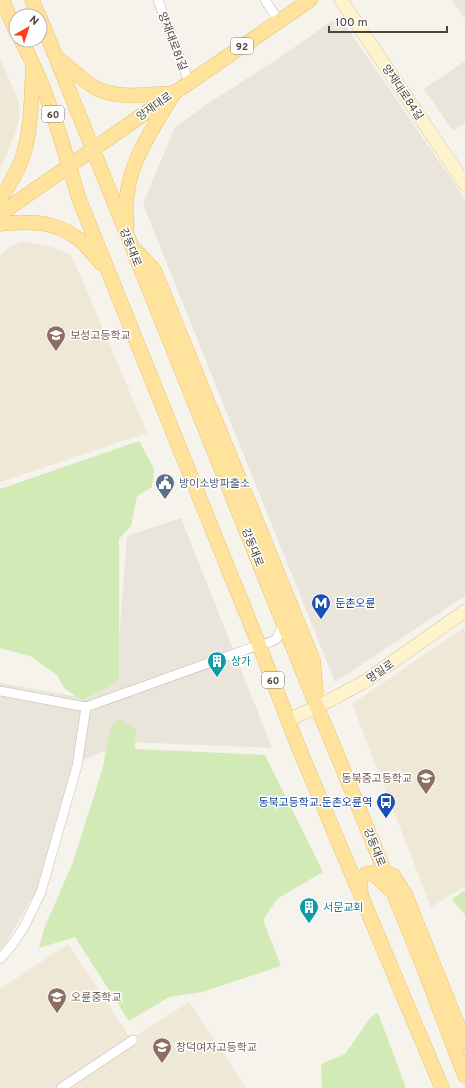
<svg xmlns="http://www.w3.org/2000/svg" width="465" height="1088" font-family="Overpass,'Noto Sans KR',sans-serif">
<rect width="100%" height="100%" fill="#f6f3ec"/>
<!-- residential -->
<g fill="#eae5da">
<polygon points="452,0 465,0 465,19"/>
<polygon points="339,16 465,199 465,596 335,682 143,204 175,127 209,103 279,58"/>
<polygon points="465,61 465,123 453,131 424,89"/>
<polygon points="181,518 272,748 128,742 72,764 59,829 37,889 8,940 0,950 0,683 73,696 116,679 127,536"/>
</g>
<!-- education -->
<g fill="#efe8d6">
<polygon points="0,58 19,102 19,119 15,134 0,170"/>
<polygon points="24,241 51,247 69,254 79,272 147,433 0,482 0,256 10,247"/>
<polygon points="465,627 465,886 431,907 352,704"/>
<polygon points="68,944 131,1039 189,1002 246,1088 0,1088 0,989"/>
</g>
<!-- green -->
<g fill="#d2eab5">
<polygon points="139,441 154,469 152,487 137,496 131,526 119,539 119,681 82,700 65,689 57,675 30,656 0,648 0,489"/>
<polygon points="119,719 136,729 135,749 265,755 323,872 277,899 263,920 281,966 202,992 169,997 129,1021 75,937 39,948 44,929 73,862 103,767 110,729"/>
<polygon points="465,890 465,915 452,899"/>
<polygon points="378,1013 406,1088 322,1088 321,1064 345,1054 371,1017"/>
</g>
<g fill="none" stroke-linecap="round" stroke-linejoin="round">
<defs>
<g id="street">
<polyline points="158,0 189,82"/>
<polyline points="265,0 279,21"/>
<polyline points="0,691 86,707"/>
<path d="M0 959 12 945 24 927 41 892 77 766 86 707 259 645C278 641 278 640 283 622"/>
<polyline points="61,1088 133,1040"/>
</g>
<g id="secondary">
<polyline points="341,0 465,184"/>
<polyline points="288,720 317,707 364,682 465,611"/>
</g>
<g id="primary">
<polyline points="2,0 16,31"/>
<polyline points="32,0 39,16"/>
<polyline points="40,18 317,707 329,735 422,963 465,1076"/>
<path d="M21 40C48 90 63 145 79 199L259 645 298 746 442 1088"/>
<path d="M58 58C68 66 88 86 100 90 122 99 149 94 173 93"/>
<path d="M0 199C9 186 18 171 23 156 32 127 31 97 33 67"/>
<polyline points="0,214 174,93 310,0"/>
<path d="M0 224C31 221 54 220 80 240 88 247 94 256 101 263"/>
<path d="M127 225C120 173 149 135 174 93"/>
<polyline points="136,251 154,270 313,660 316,692"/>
<polyline points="393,875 405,894 465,1043"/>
<path d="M361 894C360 883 359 873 373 873L388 888"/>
</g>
</defs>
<!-- street casing -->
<use href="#street" stroke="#c2bbae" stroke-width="10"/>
<!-- secondary casing -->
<use href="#secondary" stroke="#d6c79b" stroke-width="14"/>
<!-- primary casing -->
<use href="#primary" stroke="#e6c16a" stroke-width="15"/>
<!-- street -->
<use href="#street" stroke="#fff" stroke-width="9"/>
<!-- secondary -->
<use href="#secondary" stroke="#fff3cd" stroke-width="13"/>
<!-- primary -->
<use href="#primary" stroke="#ffe39c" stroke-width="14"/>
</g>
<!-- icons -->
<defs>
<symbol id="school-pin" viewBox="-11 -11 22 30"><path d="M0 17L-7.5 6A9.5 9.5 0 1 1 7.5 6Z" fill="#8d6e63" stroke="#fff"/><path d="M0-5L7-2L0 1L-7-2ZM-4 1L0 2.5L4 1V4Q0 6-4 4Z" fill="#fff"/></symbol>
<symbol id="civic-pin" viewBox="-11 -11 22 30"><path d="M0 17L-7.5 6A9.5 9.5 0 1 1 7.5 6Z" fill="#5c6f8a" stroke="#fff"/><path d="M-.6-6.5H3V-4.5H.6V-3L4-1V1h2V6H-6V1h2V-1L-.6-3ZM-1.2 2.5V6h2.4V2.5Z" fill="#fff"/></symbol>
<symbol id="metro-pin" viewBox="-11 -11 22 30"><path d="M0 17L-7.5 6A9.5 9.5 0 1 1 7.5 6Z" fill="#1a4fb4" stroke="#fff"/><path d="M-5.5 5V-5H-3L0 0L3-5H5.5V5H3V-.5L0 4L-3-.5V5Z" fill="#fff"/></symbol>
<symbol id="building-pin" viewBox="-11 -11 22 30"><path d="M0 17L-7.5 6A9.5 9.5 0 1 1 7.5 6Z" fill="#0f9aa8" stroke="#fff"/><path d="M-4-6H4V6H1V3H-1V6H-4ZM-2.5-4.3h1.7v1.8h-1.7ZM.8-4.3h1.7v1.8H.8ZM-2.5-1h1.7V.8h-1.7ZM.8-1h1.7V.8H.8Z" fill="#fff"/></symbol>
<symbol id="bus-pin" viewBox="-11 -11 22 30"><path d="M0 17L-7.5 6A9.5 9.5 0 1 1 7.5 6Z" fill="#1a4fb4" stroke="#fff"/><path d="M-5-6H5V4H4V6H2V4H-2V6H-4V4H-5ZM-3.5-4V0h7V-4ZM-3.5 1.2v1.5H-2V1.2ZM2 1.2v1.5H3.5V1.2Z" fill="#fff"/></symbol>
</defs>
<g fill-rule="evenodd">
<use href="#school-pin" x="45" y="324" width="22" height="30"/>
<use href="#civic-pin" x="154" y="472" width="22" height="30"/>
<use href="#metro-pin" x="310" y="592" width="22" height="30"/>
<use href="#building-pin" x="206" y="650" width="22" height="30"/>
<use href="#school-pin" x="415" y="767" width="22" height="30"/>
<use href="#bus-pin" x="375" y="791" width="22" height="30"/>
<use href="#building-pin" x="298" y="896" width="22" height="30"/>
<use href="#school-pin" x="46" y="986" width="22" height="30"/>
<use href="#school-pin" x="151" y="1036" width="22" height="30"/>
</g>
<g text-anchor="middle" stroke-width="3" stroke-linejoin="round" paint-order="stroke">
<!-- shield labels -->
<g fill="#fff" stroke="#817c74" stroke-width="1">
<rect x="231" y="38" width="22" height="16" rx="3"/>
<rect x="42" y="106" width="22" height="16" rx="3"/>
<rect x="262" y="672" width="22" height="16" rx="3"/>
</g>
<g font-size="10" font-weight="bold" fill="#4b4439">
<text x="242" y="50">92</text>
<text x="53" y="118">60</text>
<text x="273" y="684">60</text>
</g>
<!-- street labels -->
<g font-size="11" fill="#4b4439" stroke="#fff">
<text transform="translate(173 41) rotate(69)" y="4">양재대로81길</text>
<text transform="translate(403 92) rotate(56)" y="4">양재대로84길</text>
<text transform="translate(154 106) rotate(-35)" y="4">양재대로</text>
<text transform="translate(131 247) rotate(68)" y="4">강동대로</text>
<text transform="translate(253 547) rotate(68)" y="4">강동대로</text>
<text transform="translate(380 671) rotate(-35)" y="4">명일로</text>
<text transform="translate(375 847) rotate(68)" y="4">강동대로</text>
</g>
<!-- education labels -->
<g font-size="11" fill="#785e54" stroke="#fff" text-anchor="start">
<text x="70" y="339">보성고등학교</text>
<text x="412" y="782" text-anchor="end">동북중고등학교</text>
<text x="71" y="1001">오륜중학교</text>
<text x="176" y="1051">창덕여자고등학교</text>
</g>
<!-- service labels -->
<g font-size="11" fill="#4e5e75" stroke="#fff" text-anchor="start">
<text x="179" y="487">방이소방파출소</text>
</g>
<!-- transit labels -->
<g font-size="11" fill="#164399" stroke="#fff" text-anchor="start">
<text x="335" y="607">둔촌오륜</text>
<text x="372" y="806" text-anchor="end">동북고등학교.둔촌오륜역</text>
</g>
<!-- culture labels -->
<g font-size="11" fill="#0d838f" stroke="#fff" text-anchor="start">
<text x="231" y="665">상가</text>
<text x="323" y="911">서문교회</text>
</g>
</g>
<!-- north arrow -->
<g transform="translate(28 28) rotate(39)"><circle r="19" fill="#ffffff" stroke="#b7b4b0"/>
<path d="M0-3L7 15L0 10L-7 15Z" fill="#fc3f1d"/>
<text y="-6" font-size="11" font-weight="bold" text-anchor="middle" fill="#4b4439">N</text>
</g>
<!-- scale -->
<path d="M329 26v6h118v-6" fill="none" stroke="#4b4439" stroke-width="2"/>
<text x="335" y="26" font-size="12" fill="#4b4439" stroke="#ffffff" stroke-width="3" paint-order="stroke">100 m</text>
</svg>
